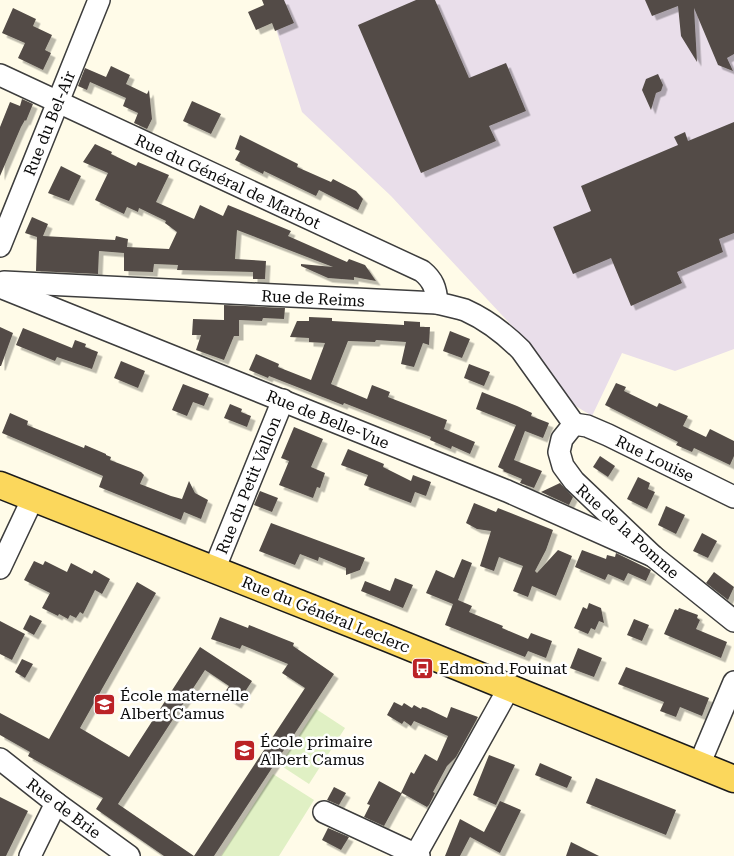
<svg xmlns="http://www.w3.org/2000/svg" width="734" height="856" font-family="'Roboto Serif',serif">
<defs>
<filter id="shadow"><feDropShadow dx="4.5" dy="4.5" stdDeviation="0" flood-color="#0004"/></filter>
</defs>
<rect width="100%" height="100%" fill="#fffbe8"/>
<!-- industrial -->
<polygon fill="#e9deea" points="267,0 734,0 734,349 675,371 622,353 592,416 574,405 527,342 391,196 302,112"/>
<!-- pitch -->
<g fill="#e0f0c4">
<polygon points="316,709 345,728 309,784 280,765"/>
<polygon points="273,774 314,800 279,856 221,856"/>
</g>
<!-- building -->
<g fill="#534c47" filter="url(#shadow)">
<polygon points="262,0 284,0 294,23 275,31 272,23 256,30 248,12 264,5"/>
<polygon points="416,0 435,0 469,78 506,63 526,111 489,126 496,141 421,173 358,25"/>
<polygon points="645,0 734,0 734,54 727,58 733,71 718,65 694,8 697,62 681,36 678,6 652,16"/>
<polygon points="13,8 36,19 33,26 52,35 45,50 51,53 43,70 18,58 25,43 2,33"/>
<polygon points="111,66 130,75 126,84 147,94 149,90 152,119 147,129 134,123 138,113 123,106 126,98 90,82 87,90 78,86 85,68 106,77"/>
<polygon points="658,74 663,85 661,91 656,93 651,110 642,90 646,79"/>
<polygon points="22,99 33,104 26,121 25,120 21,127 0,176 0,127 10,102 20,106"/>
<polygon points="192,101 221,114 211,134 183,121"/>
<polygon points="734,122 734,233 719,239 723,252 677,272 682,283 631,306 611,258 573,274 553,227 591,211 581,186 678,145 674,137 685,132 688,141"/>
<polygon points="240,135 298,164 297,167 331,182 333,179 356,191 363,199 358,210 319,190 316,196 264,171 263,174 235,160 240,151 235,149"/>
<polygon points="95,144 112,152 111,154 136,166 138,162 169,175 156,202 194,219 200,205 223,216 228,205 291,231 288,236 347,262 349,259 365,265 376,281 354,277 354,280 328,278 301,266 301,264 333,267 237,230 235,259 266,261 265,279 253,279 253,272 177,270 178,265 154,264 153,272 124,271 124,253 99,251 98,274 36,271 37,237 25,233 32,217 48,224 43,236 115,240 116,236 128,239 127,247 169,249 177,232 165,223 166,221 139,208 138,212 127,207 124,214 95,200 108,173 83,162"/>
<polygon points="61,166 81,176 69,201 48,193"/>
<polygon points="224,305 285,308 284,319 263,318 262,321 239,320 239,336 234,336 224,360 196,350 201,335 192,335 193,319 224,320"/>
<polygon points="309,317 332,318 332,321 404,325 404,321 420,322 420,327 430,327 429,345 423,343 414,367 401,364 406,342 376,340 375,342 348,341 331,384 367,399 372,385 390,392 388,397 447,420 444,429 475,442 470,454 452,446 451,449 430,440 431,437 344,403 343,405 269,376 268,378 249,370 256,354 279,364 278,367 311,380 325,343 309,342 309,338 290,337 297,321 309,321"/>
<polygon points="0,327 13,333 1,366 0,366"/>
<polygon points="23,328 72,348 75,340 86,344 85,347 98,352 92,369 57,357 55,361 16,345"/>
<polygon points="450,331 470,339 462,358 443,351"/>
<polygon points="121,361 145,371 138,388 114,378"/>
<polygon points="469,364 490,372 484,386 464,378"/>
<polygon points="616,383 626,387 624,391 657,407 659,403 688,416 683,426 706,437 710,429 734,441 734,456 730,465 694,448 692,452 676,445 678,442 605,405"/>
<polygon points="183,384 209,394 204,406 193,402 187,416 172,410"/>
<polygon points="482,392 517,406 532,413 531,416 549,423 543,438 525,431 514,460 542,471 534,488 520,483 522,479 503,471 504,470 498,467 516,425 476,409"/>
<polygon points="230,404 242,409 241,412 251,416 247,427 224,418"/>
<polygon points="10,413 28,421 27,425 84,448 85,445 106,454 106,455 111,457 110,460 141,472 144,475 140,484 171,496 182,499 189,481 195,493 208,500 201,519 184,512 181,520 99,487 103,476 2,433"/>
<polygon points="294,427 323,439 311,467 325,473 320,488 317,487 313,498 279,485 289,461 281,458"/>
<polygon points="348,449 384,464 383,467 411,481 413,475 431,482 426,496 415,492 411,503 364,485 368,475 341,465"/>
<polygon points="600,456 615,466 608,477 593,467"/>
<polygon points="638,477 650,483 648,489 655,492 647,509 627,499"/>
<polygon points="560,483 573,497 569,505 541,492"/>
<polygon points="260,491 278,498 272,512 254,505"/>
<polygon points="474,503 496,512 498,508 553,530 546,550 535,571 537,573 558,550 572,556 556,596 532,586 528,597 513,591 523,566 499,557 494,571 480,566 491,531 477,529 466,523"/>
<polygon points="666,506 685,515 676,534 658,525"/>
<polygon points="271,523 365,558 360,570 346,575 346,568 319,557 318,561 300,554 295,565 259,551"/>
<polygon points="702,533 717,541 708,558 693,551"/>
<polygon points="582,550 606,559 607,555 615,557 616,553 651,570 646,581 628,573 624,581 608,574 605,580 575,567"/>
<polygon points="462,559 472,563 458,600 472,606 469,612 503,626 502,628 528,639 531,633 552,641 546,658 528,651 525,657 445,625 453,604 426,593 436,570 454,578"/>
<polygon points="34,561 43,565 45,561 67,572 71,563 92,574 94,570 110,579 102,594 95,590 83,614 80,612 76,618 70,615 68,619 59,614 58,616 42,608 50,593 24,580"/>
<polygon points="714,572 734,587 728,600 706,583"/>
<polygon points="395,578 413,585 403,608 361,591 365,581 390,591"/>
<polygon points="137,582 156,593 80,728 129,757 200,647 252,681 237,704 223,695 229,686 205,670 118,804 194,856 164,856 96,809 103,798 28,756 30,752 0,735 0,713 49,739"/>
<polygon points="589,603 601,608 604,623 599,621 595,630 591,628 588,634 574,628 583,607 587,609"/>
<polygon points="679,608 698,615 697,618 700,620 696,629 727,642 721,658 664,634 675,609 678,610"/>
<polygon points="30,615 42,621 34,635 23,629"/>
<polygon points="220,617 248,628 249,625 294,643 293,646 334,674 214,856 194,856 305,688 282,673 288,664 242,645 240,649 211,639"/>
<polygon points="634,619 649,625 642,641 627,635"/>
<polygon points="0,621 25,634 12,660 0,654"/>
<polygon points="578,648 602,658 594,677 570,668"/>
<polygon points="22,659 33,664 25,678 15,672"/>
<polygon points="626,667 709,698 702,716 680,707 676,717 660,711 664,702 618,684"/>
<polygon points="394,702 402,706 404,703 412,708 414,705 421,709 422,707 426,708 447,718 451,707 478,717 456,757 447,766 433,792 435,793 429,805 427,807 402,793 384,826 364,817 370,805 367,804 379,781 401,793 411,772 414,774 425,754 437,761 448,736 414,721 411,726 404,721 402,724 387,715"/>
<polygon points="489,755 515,765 496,805 473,795"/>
<polygon points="540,763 572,777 567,788 535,775"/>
<polygon points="596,778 676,810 666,835 586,803"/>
<polygon points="334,787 346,793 339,805 327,800"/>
<polygon points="0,797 28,811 6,856 0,856"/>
<polygon points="500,801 521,810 500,853 470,837 460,856 445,856 460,819 484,832"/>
<polygon points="328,828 349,837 341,850 322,840"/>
<polygon points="571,842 599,856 566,856"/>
</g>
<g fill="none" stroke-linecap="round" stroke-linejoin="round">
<defs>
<g id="minor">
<path d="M0 75 422 271C433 280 436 288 437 303"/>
<polyline points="0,246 99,0"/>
<path d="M4 282 437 303C446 305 456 307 465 310 485 319 505 334 521 350L574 424"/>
<polyline points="0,287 507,491 653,556"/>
<polyline points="574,424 562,439 559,452 563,466 574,481 653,556 734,621"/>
<polyline points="574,424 587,426 608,435 734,497"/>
<polyline points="0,568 33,498"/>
<polyline points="214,570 283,400"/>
<polyline points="0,759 56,803 129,856"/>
<polyline points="699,765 734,682"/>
<polyline points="324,812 419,856"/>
<polyline points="30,856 56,803"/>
<polyline points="415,856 509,688"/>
</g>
<polyline id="major" points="0,485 387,638 734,779"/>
</defs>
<!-- minor casing -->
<use href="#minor" stroke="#3d3d3d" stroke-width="24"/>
<!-- major casing -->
<use href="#major" stroke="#1b1b1b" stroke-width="29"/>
<!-- minor -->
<use href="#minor" stroke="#fff" stroke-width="21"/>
<!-- major -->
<use href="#major" stroke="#fbd75c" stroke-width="26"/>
</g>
<!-- icons -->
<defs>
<symbol id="bus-square" viewBox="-11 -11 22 22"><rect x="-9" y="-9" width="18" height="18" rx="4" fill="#bb2226" stroke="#fff"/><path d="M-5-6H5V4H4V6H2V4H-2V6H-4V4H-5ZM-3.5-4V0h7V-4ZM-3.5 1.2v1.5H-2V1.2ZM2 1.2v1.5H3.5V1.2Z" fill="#fff"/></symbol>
<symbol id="school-square" viewBox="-11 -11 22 22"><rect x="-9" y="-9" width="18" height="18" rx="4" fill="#bb2226" stroke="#fff"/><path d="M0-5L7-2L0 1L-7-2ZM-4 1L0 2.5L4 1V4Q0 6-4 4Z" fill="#fff"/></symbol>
</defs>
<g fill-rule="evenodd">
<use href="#bus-square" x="410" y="656" width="25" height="25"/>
<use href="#school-square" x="92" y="692" width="25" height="25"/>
<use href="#school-square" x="232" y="738" width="25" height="25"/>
</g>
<g text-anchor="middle" stroke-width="5" stroke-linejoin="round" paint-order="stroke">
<!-- street labels -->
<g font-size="16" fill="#0a0a0a" stroke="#fff">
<text transform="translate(49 123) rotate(-68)" y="6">Rue du Bel-Air</text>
<text transform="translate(228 181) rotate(25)" y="6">Rue du Général de Marbot</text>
<text transform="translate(313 298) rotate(3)" y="6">Rue de Reims</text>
<text transform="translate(328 419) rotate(22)" y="6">Rue de Belle-Vue</text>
<text transform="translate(655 458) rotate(26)" y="6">Rue Louise</text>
<text transform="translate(248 485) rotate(-68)" y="6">Rue du Petit Vallon</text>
<text transform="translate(628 531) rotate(42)" y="6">Rue de la Pomme</text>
<text transform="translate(326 614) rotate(22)" y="6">Rue du Général Leclerc</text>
<text transform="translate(64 808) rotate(37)" y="6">Rue de Brie</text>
</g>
<!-- poi labels -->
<g font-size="16" fill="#0a0a0a" stroke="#fff" text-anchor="start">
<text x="439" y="674">Edmond Fouinat</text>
<text x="120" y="701">École maternelle<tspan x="120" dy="18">Albert Camus</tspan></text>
<text x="260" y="747">École primaire<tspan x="260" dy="18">Albert Camus</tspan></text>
</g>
</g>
</svg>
